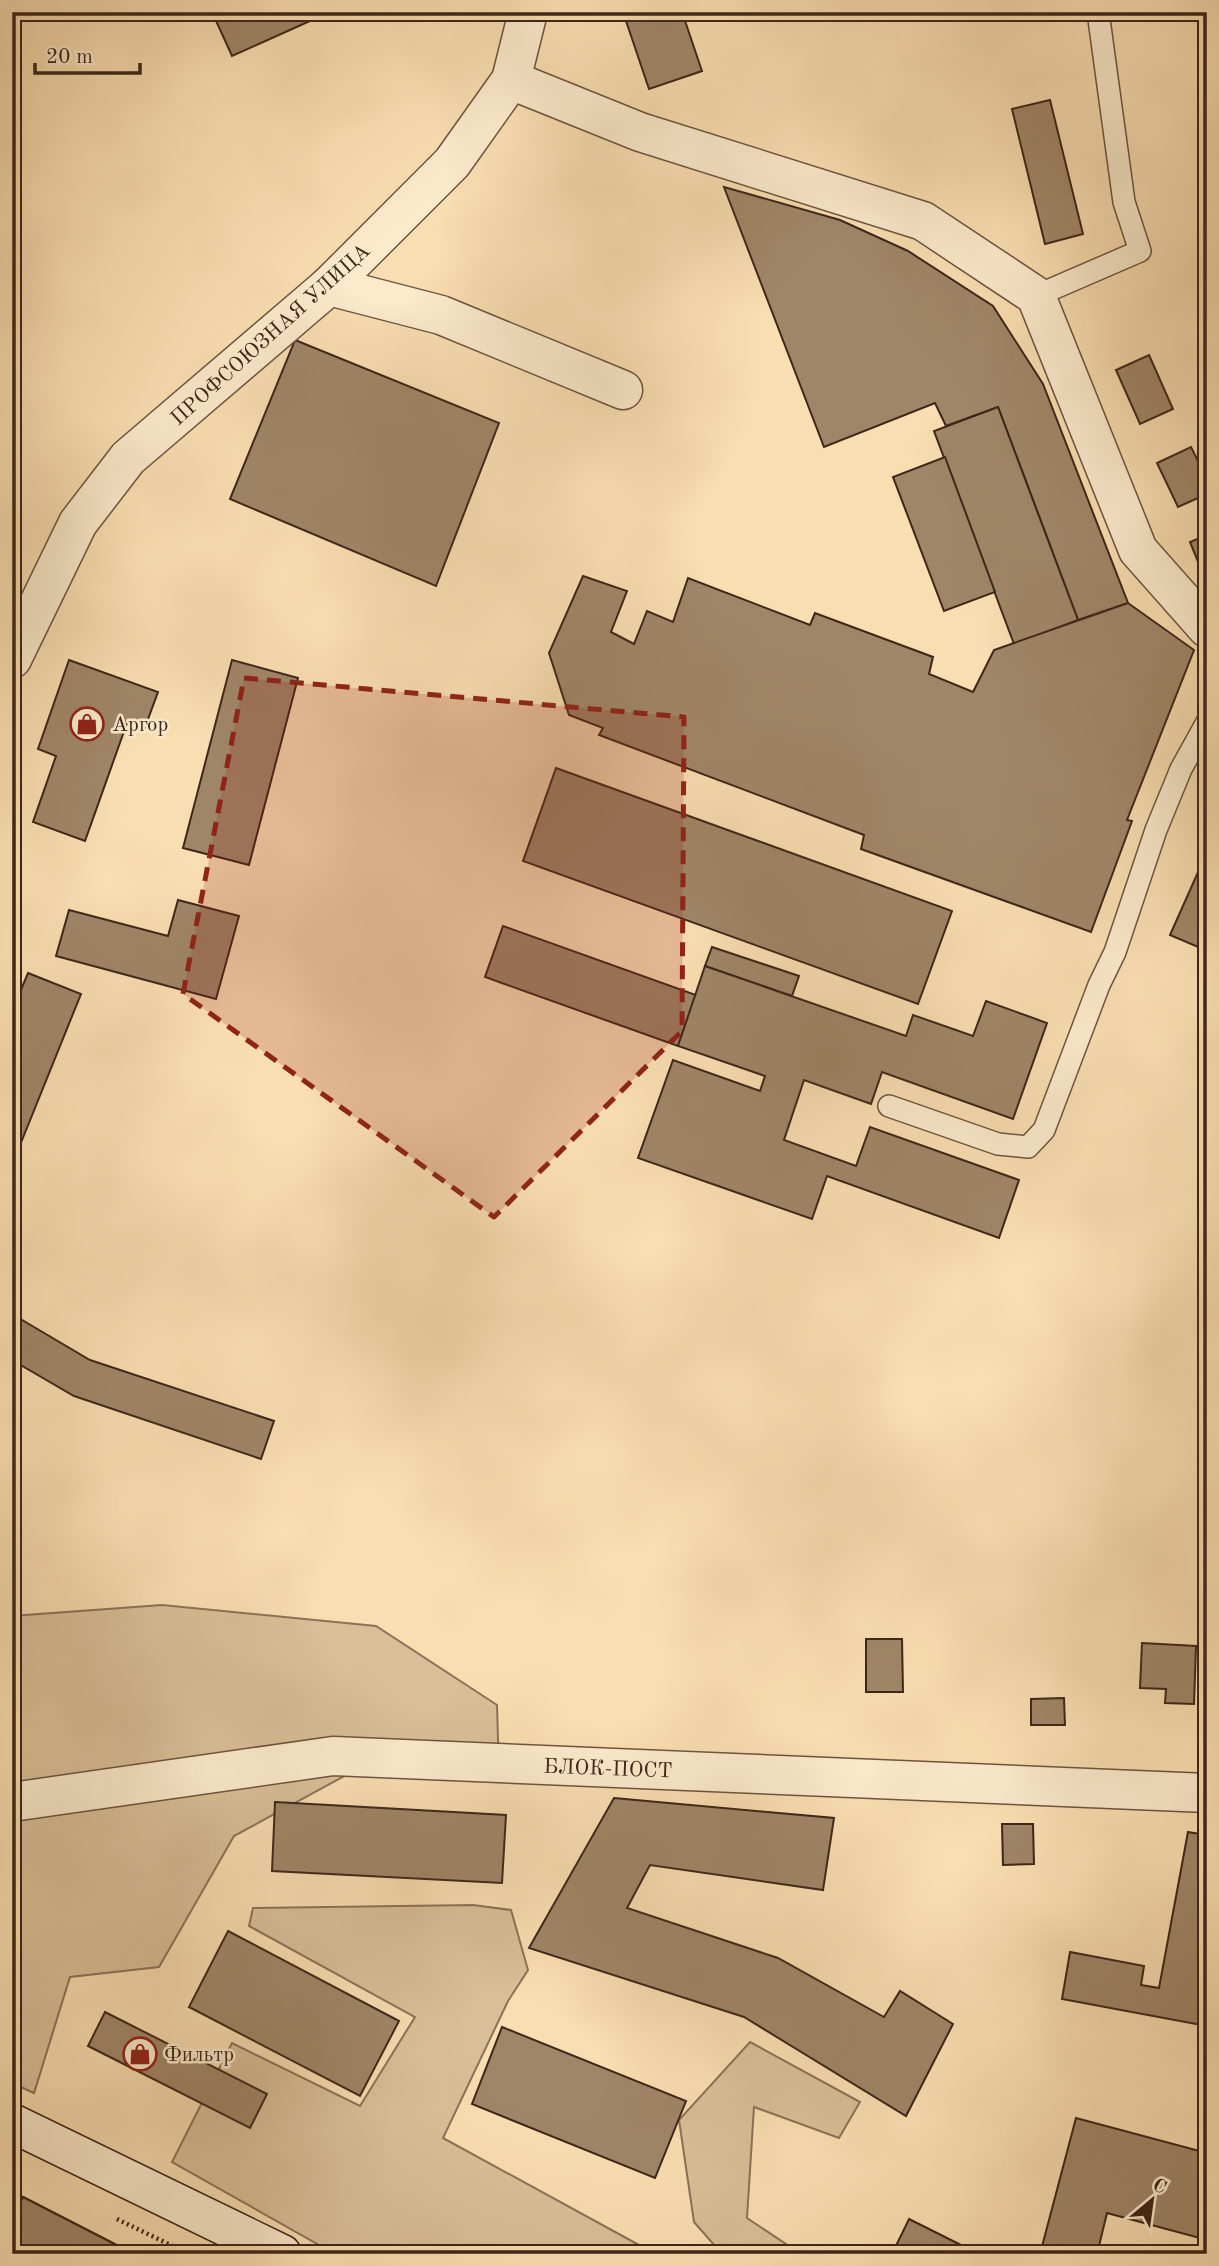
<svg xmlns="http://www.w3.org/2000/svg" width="1219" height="2266" font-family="'Old Standard TT',serif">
<rect width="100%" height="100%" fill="#f9deb1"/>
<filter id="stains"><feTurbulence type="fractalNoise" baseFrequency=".00286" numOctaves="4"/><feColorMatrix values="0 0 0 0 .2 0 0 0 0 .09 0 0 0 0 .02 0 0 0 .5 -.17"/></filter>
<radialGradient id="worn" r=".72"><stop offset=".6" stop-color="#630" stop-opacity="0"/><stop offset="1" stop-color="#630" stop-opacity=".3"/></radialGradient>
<!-- green -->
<g fill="#d9bf97" stroke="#8c7258" stroke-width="2">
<polygon points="162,1605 376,1626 497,1705 499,1773 350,1773 234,1836 159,1967 70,1977 34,2093 12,2083 12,1616"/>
<polygon points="473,1905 511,1910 528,1970 508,2001 443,2138 639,2245 634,2254 335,2254 172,2162 232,2043 360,2106 415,2017 249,1926 253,1908"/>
<polygon points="750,2042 860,2102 839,2138 754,2107 747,2218 801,2254 722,2254 694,2222 679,2120"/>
</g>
<!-- building -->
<g fill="#9f8668" stroke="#3e2619" stroke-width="2">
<polygon points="212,12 330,12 232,56"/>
<polygon points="623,12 682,12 702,71 649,89"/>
<polygon points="1050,100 1083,234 1045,244 1012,109"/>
<polygon points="724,187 840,220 908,251 993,306 1043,384 1128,603 1078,620 998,407 946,426 935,403 824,447"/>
<polygon points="295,340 499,423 436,586 230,499"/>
<polygon points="1149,355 1173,409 1140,424 1116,370"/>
<polygon points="998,407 1078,620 1014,644 934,431"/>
<polygon points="1191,447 1207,479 1207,494 1178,507 1157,463"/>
<polygon points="945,457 995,592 944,611 893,477"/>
<polygon points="1207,535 1207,584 1190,542"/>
<polygon points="583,576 627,591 611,632 634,644 647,611 673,622 688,578 810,625 815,613 933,657 929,674 973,692 994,650 1128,603 1194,650 1127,820 1132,821 1091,932 861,849 864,835 599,735 603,728 569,715 549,653"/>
<polygon points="69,660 158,692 144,730 127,723 85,841 33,822 56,756 38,749"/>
<polygon points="232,660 298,678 249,865 183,848"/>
<polygon points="556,768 952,911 918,1004 523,861"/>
<polygon points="1207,852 1207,926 1198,947 1170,935"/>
<polygon points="178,900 239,916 216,999 56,956 69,910 168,936"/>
<polygon points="503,926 696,995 678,1046 485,977"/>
<polygon points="712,947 799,976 792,996 705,966"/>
<polygon points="705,966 906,1036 913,1015 973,1036 986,1001 1047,1023 1013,1119 882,1072 871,1104 804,1080 784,1140 856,1166 870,1127 1019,1180 999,1238 827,1176 812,1219 638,1158 673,1060 760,1091 765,1076 678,1046"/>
<polygon points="28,973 81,994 12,1165 12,1011"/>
<polygon points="12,1314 90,1360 274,1421 261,1459 74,1396 12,1360"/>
<polygon points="866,1639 902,1639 903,1692 866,1692"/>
<polygon points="1142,1643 1196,1646 1194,1704 1165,1703 1166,1689 1140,1688"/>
<polygon points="1064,1698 1065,1725 1031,1725 1031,1699"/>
<polygon points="614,1798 834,1818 823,1890 650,1865 627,1908 778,1958 884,2017 900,1991 953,2024 906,2116 744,2017 529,1948"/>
<polygon points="275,1802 506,1815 502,1883 272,1871"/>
<polygon points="1002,1824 1033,1824 1034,1864 1003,1865"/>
<polygon points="1188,1832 1207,1835 1207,2026 1062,1999 1070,1952 1144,1966 1141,1985 1159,1988"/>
<polygon points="228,1931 399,2021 360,2096 189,2007"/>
<polygon points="105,2012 267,2094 250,2128 88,2046"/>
<polygon points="502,2027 686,2101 655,2178 472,2104"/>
<polygon points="1076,2118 1207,2153 1207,2240 1107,2213 1097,2254 1040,2254"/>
<polygon points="23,2197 134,2254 12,2254 12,2218"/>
<polygon points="23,2197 134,2254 12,2254 12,2218"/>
<polygon points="909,2219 979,2254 892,2254"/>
</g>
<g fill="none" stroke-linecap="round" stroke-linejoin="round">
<defs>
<g id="service">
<polyline points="1036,296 1140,251 1124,202 1098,12"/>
<polyline points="889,1106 998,1144 1028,1147 1044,1130 1099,985 1115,952 1156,830 1181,769 1207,722"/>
</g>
<g id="minor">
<polyline points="511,80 640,132 923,221 1036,296 1138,550 1207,628"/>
<polyline points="329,286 441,315 623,390"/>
<polyline points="12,659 78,523 128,458 329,286 452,163 511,80 528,12"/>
<polyline points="12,1802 333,1756 1207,1793"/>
</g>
<polyline id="secondary" points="12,2123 282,2254"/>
</defs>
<!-- service casing -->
<use href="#service" stroke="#6d543f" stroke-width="24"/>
<!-- minor casing -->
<use href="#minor" stroke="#6d543f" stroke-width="41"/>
<!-- secondary casing -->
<use href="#secondary" stroke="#3e2619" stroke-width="41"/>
<!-- path -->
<polyline stroke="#3e2619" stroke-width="4.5" stroke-dasharray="2 3.5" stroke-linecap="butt" points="117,2219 189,2254"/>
<!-- service -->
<use href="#service" stroke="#fbeacc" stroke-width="21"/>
<!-- minor -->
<use href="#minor" stroke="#fbeacc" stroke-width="38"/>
<!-- secondary -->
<use href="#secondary" stroke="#fbeacc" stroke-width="38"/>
</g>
<!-- marked area -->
<path fill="#8f2418" fill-opacity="0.2" stroke="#8f2418" stroke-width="5" stroke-dasharray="14 9" stroke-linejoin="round" d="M244 678 684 717 682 1031 494 1217 183 994Z"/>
<!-- icons -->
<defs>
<symbol id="shop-ring" viewBox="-11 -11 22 22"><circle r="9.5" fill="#fbeacc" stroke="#8f2418" stroke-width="1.5"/><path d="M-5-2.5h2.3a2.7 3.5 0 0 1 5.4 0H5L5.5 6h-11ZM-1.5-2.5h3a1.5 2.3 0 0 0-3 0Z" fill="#8f2418"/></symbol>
</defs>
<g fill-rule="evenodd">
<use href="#shop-ring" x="68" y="705" width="38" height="38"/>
<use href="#shop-ring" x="121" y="2035" width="38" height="38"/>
</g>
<g text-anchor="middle" stroke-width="5" stroke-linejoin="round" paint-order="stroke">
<!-- street labels -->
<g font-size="21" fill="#3e2619" stroke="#fbeacc">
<text transform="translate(270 334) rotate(-42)" y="7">ПРОФСОЮЗНАЯ УЛИЦА</text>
<text transform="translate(608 1768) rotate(2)" y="7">БЛОК-ПОСТ</text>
</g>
<!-- poi labels -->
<g font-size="21" fill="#3e2619" stroke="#fbeacc" text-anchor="start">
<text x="112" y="731">Аргор</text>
<text x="164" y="2061">Фильтр</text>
</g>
</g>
<!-- margin -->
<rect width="1219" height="2266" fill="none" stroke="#f9deb1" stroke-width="42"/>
<rect x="14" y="14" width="1191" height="2238" fill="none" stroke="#3e2619" stroke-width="3.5"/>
<rect x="21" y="21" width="1177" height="2224" fill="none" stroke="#3e2619" stroke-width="2"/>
<!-- north arrow -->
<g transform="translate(1152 2200) rotate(29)" stroke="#fbeacc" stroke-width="5" paint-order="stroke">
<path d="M0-5L12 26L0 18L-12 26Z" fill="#3e2619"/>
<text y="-10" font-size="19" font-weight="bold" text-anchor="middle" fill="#3e2619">С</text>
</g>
<!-- scale -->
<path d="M35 63v10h105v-10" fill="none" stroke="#3e2619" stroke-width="3.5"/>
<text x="46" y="63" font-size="21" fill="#3e2619" stroke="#fbeacc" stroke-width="5" paint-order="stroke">20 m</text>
<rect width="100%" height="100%" filter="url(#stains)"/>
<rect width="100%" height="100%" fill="url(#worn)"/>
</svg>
